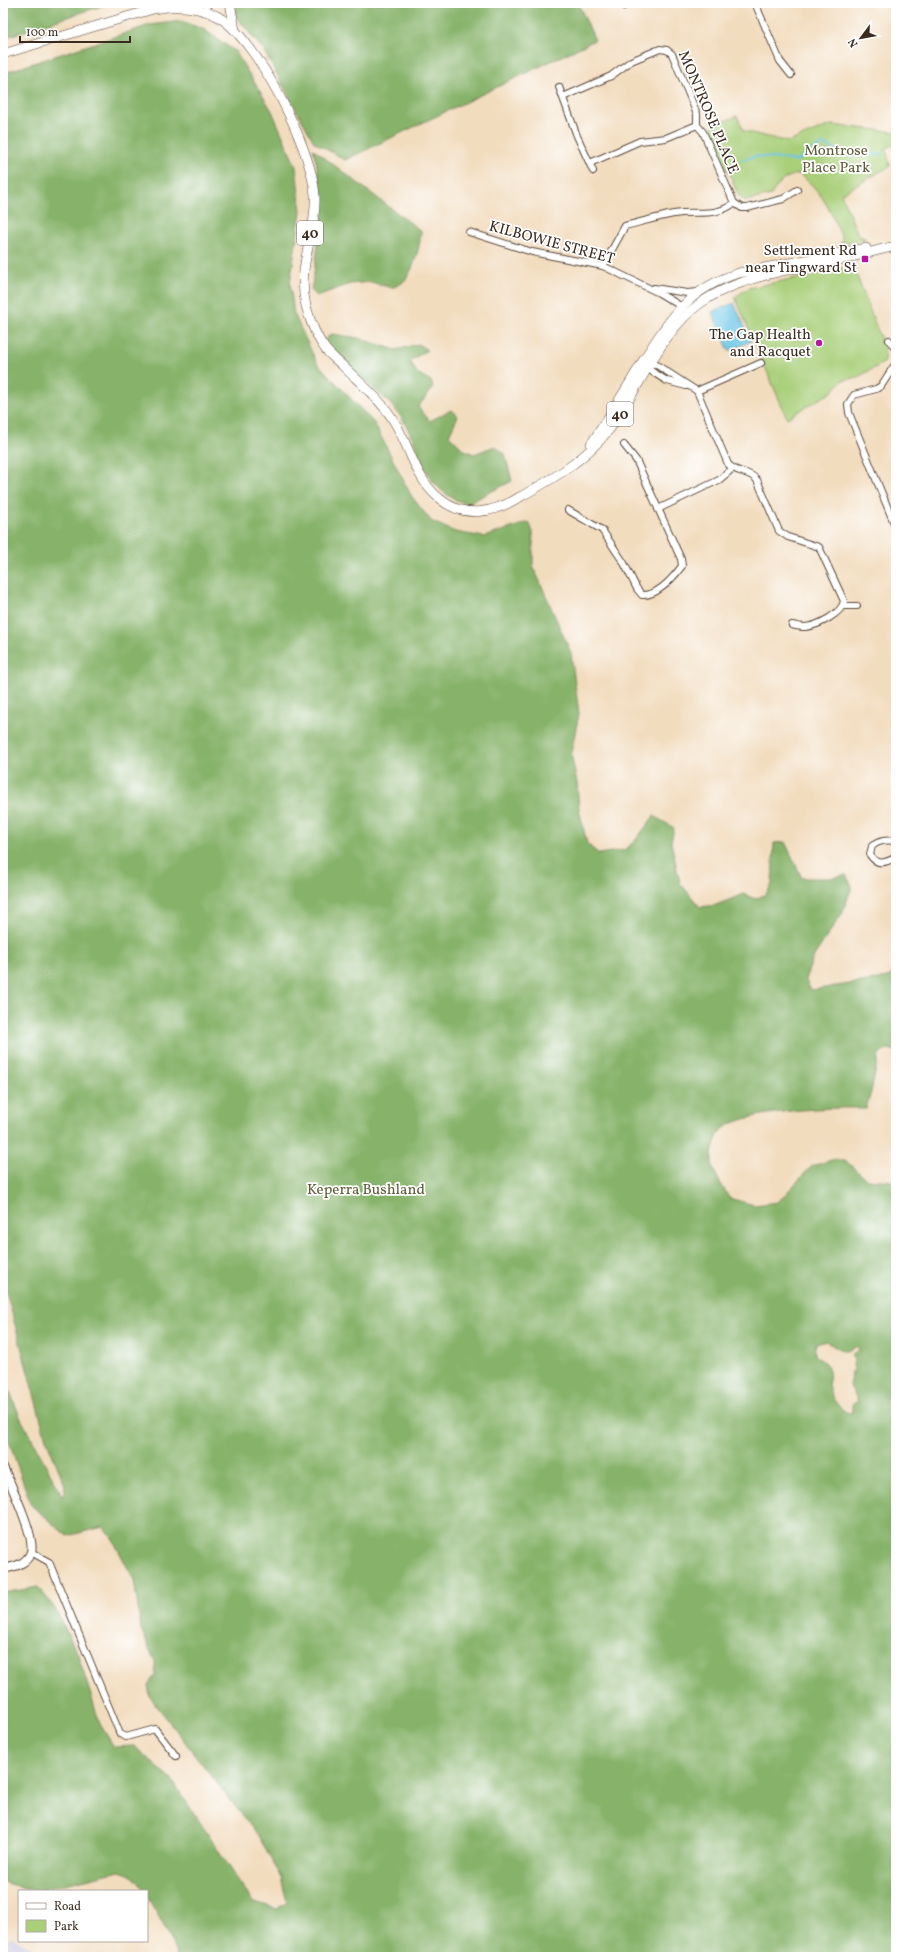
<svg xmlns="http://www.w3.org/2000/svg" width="899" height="1960" font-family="Vollkorn,serif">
<rect width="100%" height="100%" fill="#fff"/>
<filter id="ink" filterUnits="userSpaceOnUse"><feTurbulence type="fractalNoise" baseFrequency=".025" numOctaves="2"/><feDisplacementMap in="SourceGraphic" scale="8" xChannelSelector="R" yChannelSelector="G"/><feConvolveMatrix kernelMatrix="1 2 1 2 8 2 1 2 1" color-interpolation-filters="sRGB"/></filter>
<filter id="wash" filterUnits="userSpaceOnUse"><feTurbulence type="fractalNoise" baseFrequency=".012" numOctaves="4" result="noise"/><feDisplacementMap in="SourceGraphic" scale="16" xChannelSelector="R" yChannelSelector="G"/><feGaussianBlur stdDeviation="0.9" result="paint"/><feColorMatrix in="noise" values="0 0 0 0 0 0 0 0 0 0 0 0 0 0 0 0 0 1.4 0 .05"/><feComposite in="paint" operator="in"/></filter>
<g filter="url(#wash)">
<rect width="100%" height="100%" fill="#f2dcbe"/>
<!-- industrial -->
<polygon fill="#c3c1db" points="14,1937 19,1941 47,1957 3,1957 3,1939"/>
<!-- green -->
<g fill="#a9cf79" stroke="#727c4c">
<path d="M737 116 744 131 788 142 831 125 896 132V143L886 149 890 166 841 194 858 235 866 239 839 244 843 240C831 213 824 192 799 174 785 176 779 182 771 195L746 201 739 196 709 128Z"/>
<polygon points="853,266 884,347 885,362 858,377 841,381 832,392 787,418 735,297 749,288"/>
</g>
<!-- forest -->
<g fill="#86b269" stroke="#606e44" fill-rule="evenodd">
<polygon points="3,3 111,3 3,38"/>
<polygon points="234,3 578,3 595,40 345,160 314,142 264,51 236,16"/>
<path d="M181 21 203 29 235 51 272 111 296 167 301 211 290 283 294 314 317 363 374 423 412 497 431 521 455 532 484 537 529 522 533 532V566L571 653 579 714 571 753 577 783 579 809 587 844 599 854 624 850 634 842 654 816 674 828 671 842 680 883 700 907 716 905 744 894 755 899 766 894 772 884 774 843 785 842 802 878H830L846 875 852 886 843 912 814 956 805 979 811 990 887 978 896 971V1051L889 1049 879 1054 871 1092 866 1108C836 1107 744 1110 723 1129 715 1136 711 1152 712 1163 712 1171 725 1190 729 1198L754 1205 778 1202 812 1166 835 1159 847 1162 866 1179 892 1181 896 1179V1957H177L169 1935 147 1896V1891H144C138 1879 132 1874 119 1871L36 1891 3 1882V1593L38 1587 54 1607 77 1652 100 1724 114 1747 134 1746 172 1780 252 1901 277 1909 287 1902 281 1878 259 1837 150 1697 148 1685 155 1675V1662L141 1629 134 1580 111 1536 103 1527 67 1536 31 1505 3 1424V1374L20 1417 63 1497 65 1485 46 1439 7 1295 3 1286V165L7 148 3 135V73L150 25ZM826 1341C832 1344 839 1352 846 1351 851 1350 853 1346 859 1347V1350L851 1355 854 1360 850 1386 858 1401 852 1405V1413L848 1414C837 1405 832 1400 828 1385 836 1353 808 1366 816 1344Z"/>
<path d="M313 149 421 231C421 243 413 274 403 282 400 285 395 286 392 288L371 282 350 284 317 296 311 290C319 245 326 194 313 149Z"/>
<path d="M333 334 358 338 396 350 418 344 427 350 410 361 417 373 431 381 433 388 418 407 430 421 451 410 458 416 449 435 464 450 474 454 495 446 505 454 512 481 467 504C415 488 425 443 394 408 387 400 378 392 369 385 354 371 340 357 325 342L329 335Z"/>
</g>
<!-- water -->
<polygon fill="#68c5e6" stroke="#527882" points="734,303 751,341 729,351 712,312"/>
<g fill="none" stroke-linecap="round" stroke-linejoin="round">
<!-- stream -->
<polyline stroke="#68c5e6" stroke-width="2" points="742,160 756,156 797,161 822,144 851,156 882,154"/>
</g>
</g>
<g filter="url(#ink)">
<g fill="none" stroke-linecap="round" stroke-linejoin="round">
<defs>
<g id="street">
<polyline points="622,3 624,6"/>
<polyline points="755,3 780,61 791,75"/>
<polyline points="204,10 209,3"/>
<polyline points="559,87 577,136 593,171"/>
<polyline points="563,97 611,76 631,61 660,49 667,50 672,54 697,114 697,125 703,132 734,203"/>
<polyline points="590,163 640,141 666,138 697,125"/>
<polyline points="469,232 532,252 603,266 659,293 684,308"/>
<path d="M603 266 625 226C641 222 658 217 674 214 695 210 716 218 734 203L742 208H747L783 199 797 190"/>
<polyline points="654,288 687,293 698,292"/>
<polyline points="889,340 896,350"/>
<path d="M652 362 697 391 728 464C736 474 749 470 757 480L779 531 788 537 819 547 844 601C842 614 817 626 805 627 801 627 796 626 792 625"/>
<polyline points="896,363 881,386 876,389 854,395 848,404 849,413 896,528"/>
<polyline points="648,369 667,381 686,386"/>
<polyline points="697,391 761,363"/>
<polyline points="658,509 719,480 732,469"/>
<path d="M568 510 602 530 624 563 637 589 642 595C658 596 673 578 682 566L681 559 636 460 624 445"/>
<polyline points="843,606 857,606"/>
<path d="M896 841C886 840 880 840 872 846L870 855C877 866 886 863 896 857"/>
<polyline points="31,1552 49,1562 120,1734 126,1737 155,1729 176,1756"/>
</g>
<path id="secondary" d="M3 1467C10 1483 36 1537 31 1552 27 1564 14 1567 3 1569"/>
<g id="primary">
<polyline points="230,3 235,30"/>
<path d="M3 54 153 9C175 5 196 5 217 16 257 38 312 149 315 195 317 234 296 265 306 306 310 321 317 338 326 350 331 356 338 361 343 366 360 383 379 398 392 418 410 445 414 478 440 499 464 519 493 513 518 498 551 480 584 461 608 431 640 390 658 333 702 302 738 277 796 268 838 260 858 256 877 250 896 246"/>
<path d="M591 444C609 417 626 389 643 361 668 320 689 288 739 273L866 248"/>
</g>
</defs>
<!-- street casing -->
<use href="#street" stroke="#564536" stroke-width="8"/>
<!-- secondary casing -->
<use href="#secondary" stroke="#564536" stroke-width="10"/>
<!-- primary casing -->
<use href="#primary" stroke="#564536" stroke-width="10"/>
<!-- street -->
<use href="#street" stroke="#fff" stroke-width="6"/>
<!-- secondary -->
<use href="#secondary" stroke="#fff" stroke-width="8"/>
<!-- primary -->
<use href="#primary" stroke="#fff" stroke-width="9"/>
</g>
</g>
<!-- markers -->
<g fill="#b5179e" stroke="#fff" stroke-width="1.5">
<rect x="861" y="255" width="8" height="8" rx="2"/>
<circle cx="819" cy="343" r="4"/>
</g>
<g text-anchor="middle" stroke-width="3.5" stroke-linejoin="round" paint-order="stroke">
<!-- shield labels -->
<g fill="#fff" stroke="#766a62" stroke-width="1">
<rect x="297" y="221" width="26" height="24" rx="3"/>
<rect x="607" y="402" width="26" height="24" rx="3"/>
</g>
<g font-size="14" font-weight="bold" fill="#3b2a1e">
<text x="310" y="238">40</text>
<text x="620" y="419">40</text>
</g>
<!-- street labels -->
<g font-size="15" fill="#3b2a1e" stroke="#fff">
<text transform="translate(709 112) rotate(67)" y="5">MONTROSE PLACE</text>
<text transform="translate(552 242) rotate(15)" y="5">KILBOWIE STREET</text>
</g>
<!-- park labels -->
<g font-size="15" fill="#5c5c39" stroke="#fff">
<text x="836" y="155">Montrose<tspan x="836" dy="17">Place Park</tspan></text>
<text x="366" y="1194">Keperra Bushland</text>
</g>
<!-- poi labels -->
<g font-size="15" fill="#3b2a1e" stroke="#fff" text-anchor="end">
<text x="857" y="255">Settlement Rd<tspan x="857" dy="17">near Tingward St</tspan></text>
<text x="811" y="339">The Gap Health<tspan x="811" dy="17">and Racquet</tspan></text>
</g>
</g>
<!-- margin -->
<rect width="899" height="1960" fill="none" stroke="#fff" stroke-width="16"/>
<!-- legend -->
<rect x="18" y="1890" width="130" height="52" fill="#ffffff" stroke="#b1aaa5"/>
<rect x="26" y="1903" width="20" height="6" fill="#ffffff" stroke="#b1aaa5"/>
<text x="54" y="1910" font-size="12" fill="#3b2a1e">Road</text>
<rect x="26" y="1920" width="20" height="12" fill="#a9cf79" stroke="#b1aaa5"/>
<text x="54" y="1930" font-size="12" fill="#3b2a1e">Park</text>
<!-- north arrow -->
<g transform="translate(861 38) rotate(238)" stroke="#ffffff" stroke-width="3" paint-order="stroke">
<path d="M0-3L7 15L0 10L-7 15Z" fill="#3b2a1e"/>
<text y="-6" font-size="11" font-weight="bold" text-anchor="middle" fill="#3b2a1e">N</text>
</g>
<!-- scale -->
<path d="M20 36v6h110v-6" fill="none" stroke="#3b2a1e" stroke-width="2"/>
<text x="26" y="36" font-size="12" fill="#3b2a1e" stroke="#ffffff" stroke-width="3" paint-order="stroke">100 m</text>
</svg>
